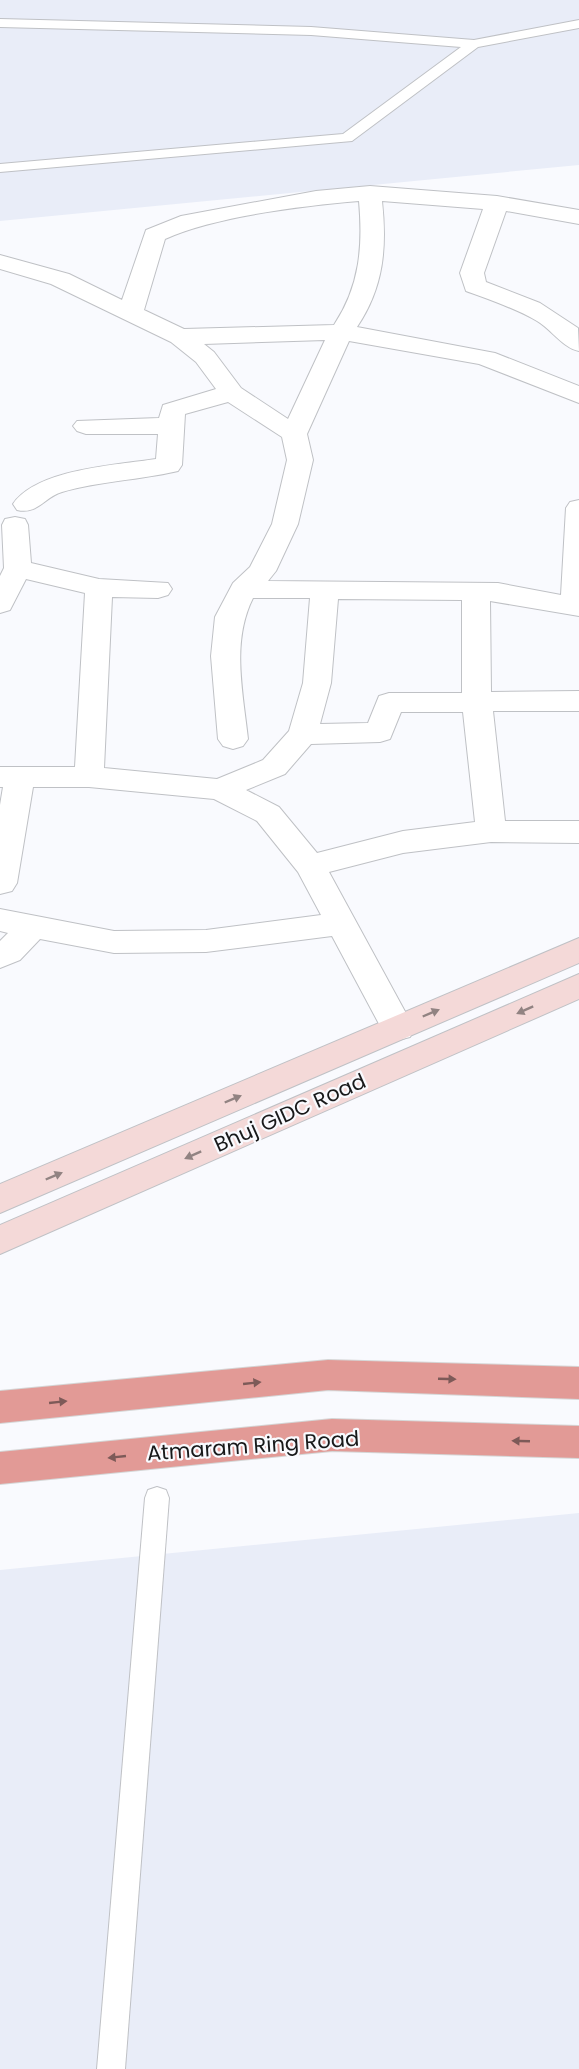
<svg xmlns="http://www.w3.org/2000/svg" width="579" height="2069" font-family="Poppins,sans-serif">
<rect width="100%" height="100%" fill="#f9fafe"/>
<!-- built -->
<g fill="#e9edf8">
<polygon points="0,0 579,0 579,165 0,221"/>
<polygon points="579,1513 579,2069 0,2069 0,1570"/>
</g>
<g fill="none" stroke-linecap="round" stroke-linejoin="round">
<defs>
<g id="service">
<polygon points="0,19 311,27 474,40 579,20 579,28 478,47 352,141 0,172 0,164 343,134 461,47 311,35 0,27"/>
<polygon points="157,1487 166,1490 169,1498 125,2069 97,2069 145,1498 148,1490"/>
</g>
<path id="minor" d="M370 186 497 196 579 210V224L506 211 484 273 486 282 540 303 578 328 579 351C563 348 552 330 537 321 515 308 490 300 466 291L460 273 483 209 382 201C387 247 384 287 357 327L495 353 579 386V403L479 364 349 341 307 434 313 460 298 524 276 571 268 581 498 583 561 595 566 508 570 502 579 500V616L490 601 491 692 579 691V711H493L505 821H579V843L491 842 403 853 329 872 414 1028 410 1037 398 1040 386 1037 332 936 206 952 114 953 40 939 20 960 0 968V941L8 933 0 931V909L114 931 206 930 321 915 298 872 257 821 214 799 89 787H33L17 883 12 891 0 894V805L3 787H0V767H75L85 593 26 579 10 610 0 613V576L4 568 2 525 5 519 15 517 25 519 28 525 31 563 99 579 168 583 172 589 168 595 158 598 112 597 104 768 217 779 263 760 289 731 303 683 310 598H253C231 642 243 692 248 739L243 746 233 749 223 746 218 739 211 656 215 617 233 583 250 567 272 524 287 460 282 437 228 402 185 414 182 465 178 471C140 480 100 481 62 492 44 497 38 515 17 510L13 504C37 469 116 465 156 459L158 434H86L77 431 73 426 77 421 159 418 163 405 216 389 196 362 171 342 51 284 0 269V255L69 274 122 300 146 230 181 216 316 191ZM359 201C363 246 360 286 334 325L184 329 144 310 165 239C216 216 302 206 359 201ZM325 340 288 419 241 388 214 352 204 344ZM338 599 462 600V693H389L379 696 368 723 320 724 331 683ZM401 712H463L475 822 403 831 317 853 279 807 246 790 285 774 311 744 380 742 390 739Z"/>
<g id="secondary">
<polygon points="579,938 579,963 0,1213 0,1184"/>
<polygon points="579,974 579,999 0,1254 0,1225"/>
</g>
<g id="trunk">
<polygon points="328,1360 579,1367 579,1399 328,1390 0,1423 0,1391"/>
<polygon points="332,1419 579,1426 579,1458 332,1451 0,1484 0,1452"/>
</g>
</defs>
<!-- service casing -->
<use href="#service" stroke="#bfc1c5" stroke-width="2"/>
<!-- minor casing -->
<use href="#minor" stroke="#bfc1c5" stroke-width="2"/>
<!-- secondary casing -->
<use href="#secondary" stroke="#bfc1c5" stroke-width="2"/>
<!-- trunk casing -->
<use href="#trunk" stroke="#d5d6d6" stroke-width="2"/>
<!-- service -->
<use href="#service" fill="#fff" fill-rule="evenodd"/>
<!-- minor -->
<use href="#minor" fill="#fff" fill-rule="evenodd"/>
<!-- secondary -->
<use href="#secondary" fill="#f4d9d8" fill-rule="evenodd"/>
<!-- trunk -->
<use href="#trunk" fill="#e29a96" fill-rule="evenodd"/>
</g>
<!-- one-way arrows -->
<defs><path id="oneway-solid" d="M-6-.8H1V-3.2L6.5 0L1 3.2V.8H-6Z" transform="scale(1.5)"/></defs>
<g fill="#918382">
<use href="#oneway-solid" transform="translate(525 1010) rotate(156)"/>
<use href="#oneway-solid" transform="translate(431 1013) rotate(-23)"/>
<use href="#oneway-solid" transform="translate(233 1099) rotate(-23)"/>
<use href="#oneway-solid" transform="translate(193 1155) rotate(156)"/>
<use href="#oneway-solid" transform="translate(54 1176) rotate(-23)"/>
</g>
<g fill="#7d5a58">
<use href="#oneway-solid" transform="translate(447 1379) rotate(2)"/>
<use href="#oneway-solid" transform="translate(252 1383) rotate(-6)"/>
<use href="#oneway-solid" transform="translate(58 1402) rotate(-6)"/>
<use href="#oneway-solid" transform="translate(521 1441) rotate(-178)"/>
<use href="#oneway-solid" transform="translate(117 1457) rotate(174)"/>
</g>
<g text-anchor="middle" stroke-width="4.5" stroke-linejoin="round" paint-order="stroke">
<!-- street labels -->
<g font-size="21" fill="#18191a" stroke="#f9fafe">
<text transform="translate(290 1113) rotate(-24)" y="7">Bhuj GIDC Road</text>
<text transform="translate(253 1446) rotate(-4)" y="7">Atmaram Ring Road</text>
</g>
</g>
</svg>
